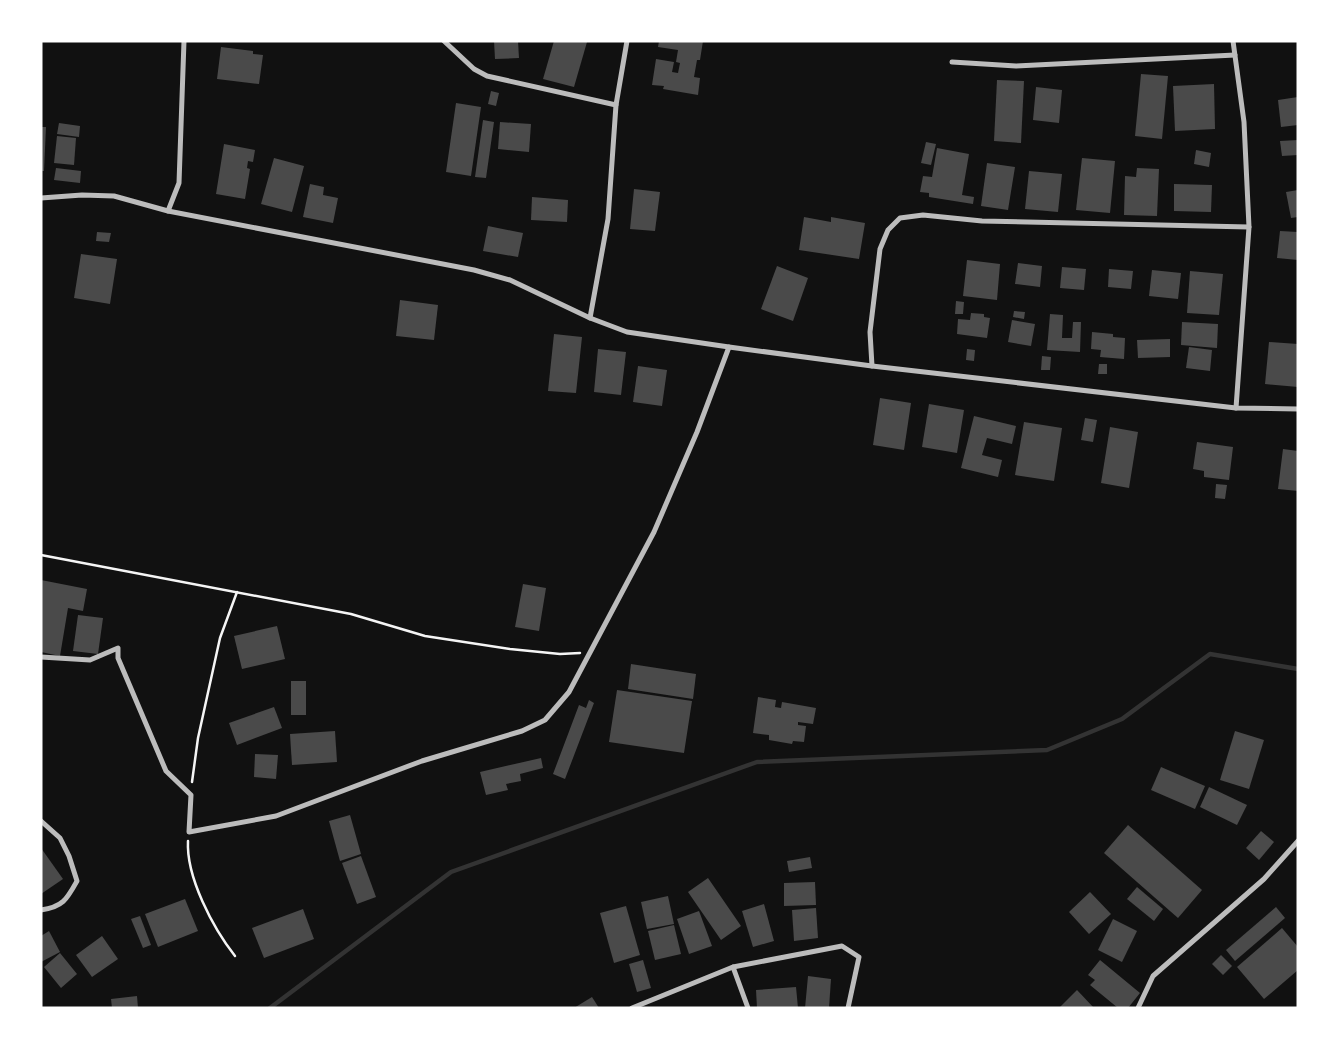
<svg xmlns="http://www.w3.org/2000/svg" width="1339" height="1049" font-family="'Sofia Sans Condensed',sans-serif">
<rect width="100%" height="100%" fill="#111"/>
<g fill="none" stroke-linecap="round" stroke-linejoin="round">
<!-- stream -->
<polyline stroke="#333" stroke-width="4.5" points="270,1008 451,872 757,762 1047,750 1122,719 1210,654 1298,669"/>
</g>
<!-- building -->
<g fill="#4a4a4a">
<polygon points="494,41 518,41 519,58 495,59"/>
<polygon points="554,41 587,42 574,87 543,79"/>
<polygon points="659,41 703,41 700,60 697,60 694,77 700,78 698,95 663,89 664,86 652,85 656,59 674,62 672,72 678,73 680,63 676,62 678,50 658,47"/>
<polygon points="221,47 253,51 253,54 263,55 259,84 217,79"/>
<polygon points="1141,74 1168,76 1162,139 1135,136"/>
<polygon points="997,80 1024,81 1021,143 994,141"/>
<polygon points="1214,84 1215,129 1175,131 1173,86"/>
<polygon points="1036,87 1062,90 1059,123 1033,120"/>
<polygon points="491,91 499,93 496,106 488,104"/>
<polygon points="1298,97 1298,125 1281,127 1278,100"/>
<polygon points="456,103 481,107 471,176 446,172"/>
<polygon points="483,120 494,122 486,178 475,177"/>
<polygon points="500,122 531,124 529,152 498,149"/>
<polygon points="59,123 80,126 79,137 57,134"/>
<polygon points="41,127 46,127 44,171 41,171"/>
<polygon points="57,136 76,138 74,165 54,163"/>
<polygon points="1298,140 1298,155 1282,156 1280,141"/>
<polygon points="926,142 936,144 931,165 921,163"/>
<polygon points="224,144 255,150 253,162 248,161 247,168 250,169 245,199 216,194"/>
<polygon points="937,148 969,154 962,195 974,197 973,204 929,197 929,193 920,192 923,176 932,177"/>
<polygon points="1196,150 1211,153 1209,167 1194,164"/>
<polygon points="274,158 304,166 292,212 261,204"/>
<polygon points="1082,158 1115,161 1110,213 1076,210"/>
<polygon points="987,163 1015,167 1008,210 981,206"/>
<polygon points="56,168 81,171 80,183 54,180"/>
<polygon points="1137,168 1159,169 1157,216 1124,215 1125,176 1136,177"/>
<polygon points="1029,171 1062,174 1058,212 1025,209"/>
<polygon points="310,184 324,187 323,195 338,198 333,223 303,217"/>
<polygon points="1174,184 1212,185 1211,212 1174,211"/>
<polygon points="634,189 660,192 655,231 630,229"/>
<polygon points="1298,190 1298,217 1291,218 1286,192"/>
<polygon points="532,197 568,200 567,222 531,220"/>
<polygon points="804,217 831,222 831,217 865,223 859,259 799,250"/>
<polygon points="488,226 523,233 518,257 483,251"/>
<polygon points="1280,231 1298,232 1298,260 1277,258"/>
<polygon points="97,232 111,233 109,242 96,241"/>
<polygon points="81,254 117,259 110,304 74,298"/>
<polygon points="967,260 1000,264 997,300 963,296"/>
<polygon points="1018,263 1042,266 1040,287 1015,284"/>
<polygon points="777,266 808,278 793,321 761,309"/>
<polygon points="1062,267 1086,269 1084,290 1060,288"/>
<polygon points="1109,269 1133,271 1131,289 1108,287"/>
<polygon points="1152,270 1181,273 1178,299 1149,296"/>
<polygon points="1190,271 1223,274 1219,315 1187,313"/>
<polygon points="400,300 438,305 434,340 396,336"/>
<polygon points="956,301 964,302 963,314 955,314"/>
<polygon points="1014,311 1025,312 1024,319 1013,317"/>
<polygon points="971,313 984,314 984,317 990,318 987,338 957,334 958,319 970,320"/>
<polygon points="1050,314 1063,315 1062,338 1072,338 1073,322 1081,322 1080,352 1047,350"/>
<polygon points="1012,320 1035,324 1031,346 1008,342"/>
<polygon points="1182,322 1218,324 1217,348 1181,345"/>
<polygon points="1092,332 1113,334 1113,337 1125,338 1124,359 1100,357 1101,350 1091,349"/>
<polygon points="554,334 582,337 576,393 548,391"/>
<polygon points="1170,339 1170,357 1138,358 1137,340"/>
<polygon points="1269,342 1298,344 1298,387 1265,384"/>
<polygon points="1189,347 1212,350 1210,371 1186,368"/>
<polygon points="598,349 626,352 621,395 594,392"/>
<polygon points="967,349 975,350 974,361 966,360"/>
<polygon points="1042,356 1051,357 1050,370 1041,370"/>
<polygon points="1099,364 1107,364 1107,374 1098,374"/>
<polygon points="638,366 667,370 662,406 633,402"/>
<polygon points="880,398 911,403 904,450 873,445"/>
<polygon points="929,404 964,410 957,453 922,447"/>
<polygon points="974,416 1016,426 1012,444 987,438 982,455 1002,460 998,477 961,468"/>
<polygon points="1085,418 1097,420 1093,442 1081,440"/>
<polygon points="1024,422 1062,428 1054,481 1015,475"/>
<polygon points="1110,427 1138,432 1129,488 1101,483"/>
<polygon points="1197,442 1233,447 1229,480 1204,477 1204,471 1193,469"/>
<polygon points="1283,449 1298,451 1298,491 1278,489"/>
<polygon points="1216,484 1227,485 1225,499 1215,498"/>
<polygon points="41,580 87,589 83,611 68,608 60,656 41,652"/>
<polygon points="523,584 546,588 539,631 515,627"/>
<polygon points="78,615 103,618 98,654 73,651"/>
<polygon points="277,626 285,659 242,669 234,636"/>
<polygon points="631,664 696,674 693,699 628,689"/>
<rect x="291" y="681" width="15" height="34"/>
<polygon points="617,690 692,701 684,753 609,742"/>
<polygon points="758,697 776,700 775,707 781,708 782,702 816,708 813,724 798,722 798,725 806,726 804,742 793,741 792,744 769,740 769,735 753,733"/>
<polygon points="589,700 594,703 565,779 553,774 579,705 586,708"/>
<polygon points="274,707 282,728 237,745 229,723"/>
<polygon points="335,731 337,762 292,765 290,734"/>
<polygon points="1235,731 1264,740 1249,789 1220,780"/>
<polygon points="255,754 278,755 276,779 254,777"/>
<polygon points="541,758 543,768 520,774 521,781 506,784 508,790 486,795 480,772"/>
<polygon points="1161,767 1205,786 1195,809 1151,790"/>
<polygon points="1209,787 1247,805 1237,825 1200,807"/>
<polygon points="350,815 361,854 340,861 329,821"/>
<polygon points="1128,825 1202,890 1178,918 1104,853"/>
<polygon points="1261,831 1274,842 1259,860 1246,848"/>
<polygon points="41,848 63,879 41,894"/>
<polygon points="361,856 376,897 357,904 342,863"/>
<polygon points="810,857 812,868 789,872 787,861"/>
<polygon points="708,878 741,926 721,940 688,892"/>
<polygon points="815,882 816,905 784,906 784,883"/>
<polygon points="1137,887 1163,909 1154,921 1127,899"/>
<polygon points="1090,892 1111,914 1089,934 1069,912"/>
<polygon points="668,896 674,924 647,929 641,902"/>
<polygon points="185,899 198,931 158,947 145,914"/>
<polygon points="764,904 774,941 753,947 742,911"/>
<polygon points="626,906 640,955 614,963 600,913"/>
<polygon points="1276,907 1285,918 1235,961 1226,950"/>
<polygon points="816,908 818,938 794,941 792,910"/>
<polygon points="303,909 314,939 264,958 252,928"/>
<polygon points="699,911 712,946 689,954 677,919"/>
<polygon points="140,916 151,945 143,948 131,919"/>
<polygon points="1113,919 1137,931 1122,962 1098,950"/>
<polygon points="674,925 681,954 655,960 648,931"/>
<polygon points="1282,928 1298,947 1298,970 1264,999 1237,967"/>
<polygon points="49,931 60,952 41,962 41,936"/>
<polygon points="102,936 118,959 92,977 76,955"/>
<polygon points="60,953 77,974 61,988 44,967"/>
<polygon points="1221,955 1232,966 1223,975 1212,964"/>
<polygon points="643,960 651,988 637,992 629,964"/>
<polygon points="1100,960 1140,993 1128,1008 1118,1008 1090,985 1095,980 1088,975"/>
<polygon points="808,976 831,979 829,1008 805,1008"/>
<polygon points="796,987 798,1008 757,1008 756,990"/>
<polygon points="1077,990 1094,1008 1059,1008"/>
<polygon points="137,996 138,1008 112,1008 111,999"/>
<polygon points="592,997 599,1008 574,1008"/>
</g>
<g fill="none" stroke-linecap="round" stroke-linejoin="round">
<!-- path -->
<g stroke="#f5f5f5" stroke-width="2.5">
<polyline points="41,555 351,614 425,636 510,649 560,654 580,653"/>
<polyline points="192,782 198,738 220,638 237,592"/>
<path d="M188 841C186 877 213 928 235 956"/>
</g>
<!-- minor -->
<g stroke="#bcbcbc" stroke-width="5">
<polyline points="444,41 474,69 487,76 616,105"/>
<polyline points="1233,41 1244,122 1249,227 1236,408"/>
<polyline points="952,62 1016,66 1235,55"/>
<polyline points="41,198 82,195 114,196 168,211 474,270 510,280 590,318 627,332 729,347 872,366 1236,408 1298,409"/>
<polyline points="168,211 179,183 184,41"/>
<polyline points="590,318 608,219 616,105 627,41"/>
<polyline points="872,366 870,332 880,249 888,230 900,218 923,215 982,221 1249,227"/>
<polyline points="41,657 90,660 118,648 118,658 166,771 191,795 189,832 276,816 422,761 522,731 545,720 569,692 654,532 697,432 729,347"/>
<path d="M41 821 60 838 69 856 77 881C67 899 63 907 41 910"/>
<polyline points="733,967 748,1008"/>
<polyline points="632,1008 733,967 842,946 859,957 848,1008"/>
<polyline points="1138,1008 1153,976 1264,879 1298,841"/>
</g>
</g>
<!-- border -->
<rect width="1339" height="1049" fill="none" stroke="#ffffff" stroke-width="85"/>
</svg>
